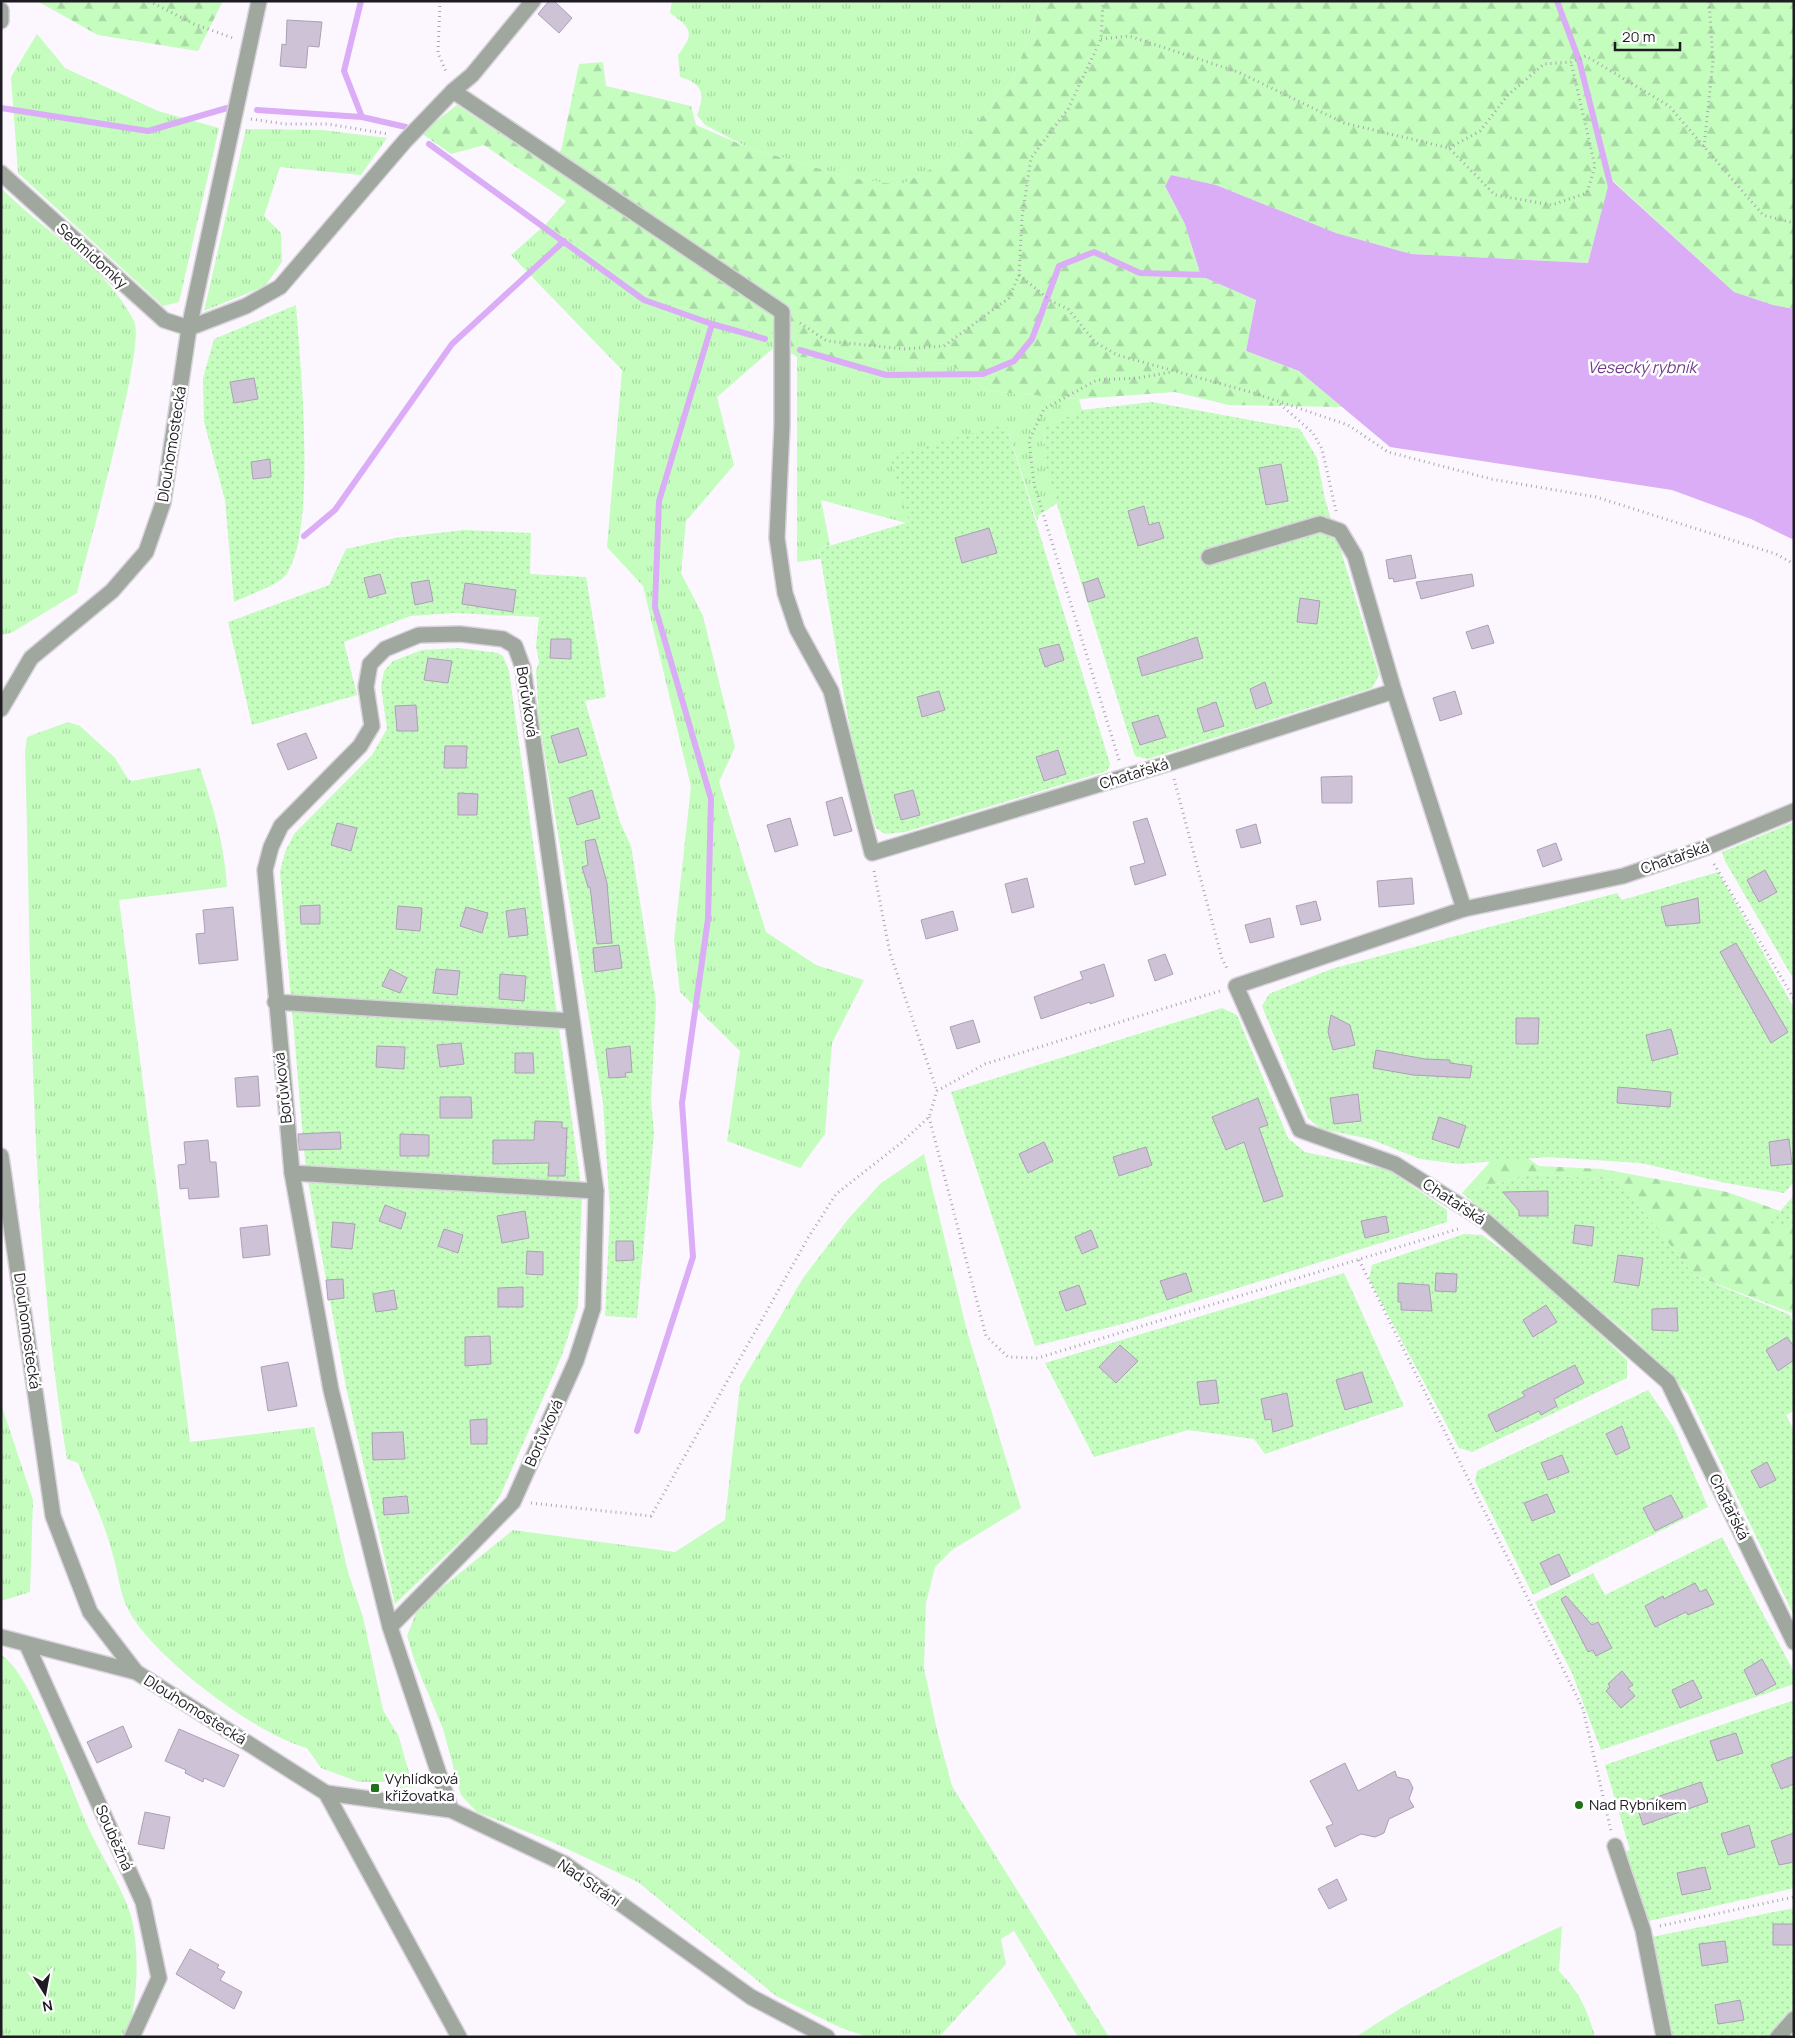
<svg xmlns="http://www.w3.org/2000/svg" width="1795" height="2038" font-family="Manrope,sans-serif">
<defs>
<pattern id="grass-tufts" width="24" height="20" patternUnits="userSpaceOnUse" patternTransform="scale(1.25)"><rect width="24" height="20" fill="#c4fdbe"/><path d="M3 7l-1-3M5 7V3M7 7l1-3M15 17l-1-3M17 17v-4M19 17l1-3" fill="none" stroke="#a8d8a3"/></pattern>
<pattern id="forest-firs" width="22" height="20" patternUnits="userSpaceOnUse" patternTransform="scale(1.25)"><rect width="22" height="20" fill="#c4fdbe"/><path d="M5 1l3.5 6h-7zM16 11l3.5 6h-7z" fill="#a8d8a3"/></pattern>
<pattern id="park-dots" width="8" height="8" patternUnits="userSpaceOnUse" patternTransform="scale(1.25)"><rect width="8" height="8" fill="#c4fdbe"/><path d="M2 2h.1M6 6h.1" fill="none" stroke="#a8d8a3" stroke-width="1.8" stroke-linecap="round"/></pattern>
</defs>
<rect width="100%" height="100%" fill="#fcf7ff"/>
<!-- grass -->
<g fill="url(#grass-tufts)">
<path d="M672 1H1039L1036 19 1013 79 946 161 901 185 851 178 749 148 705 125 697 115C706 94 702 83 680 77L678 55C694 34 693 29 670 13Z"/>
<polygon points="37,34 65,68 158,111 219,128 179,302 163,306 18,173 11,77"/>
<polygon points="246,129 322,130 387,138 361,175 280,167 264,216 281,233 282,262 265,286 204,311"/>
<path d="M1 188C45 233 104 263 134 321 147 344 86 555 77 593L11 633 1 635Z"/>
<polygon points="546,224 647,296 748,327 777,345 717,397 734,465 686,521 681,573 703,616 735,747 719,782 766,932 816,965 864,980 832,1043 825,1134 800,1168 727,1141 740,1051 680,992 674,940 691,787 643,586 607,547 622,370 511,255"/>
<polygon points="797,357 950,364 988,391 1079,399 1082,410 1044,428 1046,469 1057,503 1039,515 1037,521 1006,424 910,522 906,523 821,500 830,545 819,549 820,559 797,562"/>
<path d="M68 722 80 726 115 758 128 779 132 781 200 768C213 806 225 847 227 887L119 900 190 1442 314 1427 348 1572 363 1617 383 1710 399 1737 413 1787 400 1788 395 1782H359L321 1768 307 1748C257 1735 149 1655 127 1607 119 1591 118 1570 112 1552 104 1521 90 1493 78 1463L67 1459C29 1226 32 988 25 752L27 737Z"/>
<polygon points="924,1154 967,1331 1021,1508 952,1550 935,1567 926,1603 924,1668 937,1730 952,1786 1109,2037 1078,2037 1014,1931 1001,1939 1006,1964 939,2037 868,2037 839,2027 776,1996 638,1882 550,1841 477,1812 461,1795 443,1729 415,1662 407,1636 416,1613 440,1589 513,1530 675,1552 725,1520 740,1385 803,1278 849,1218 881,1183"/>
<polygon points="1,1404 33,1500 30,1592 1,1601"/>
<path d="M1 1655C31 1671 72 1792 88 1827 100 1854 121 1885 130 1913 140 1944 139 2007 125 2037H1Z"/>
<path d="M1562 1926 1559 1971C1579 1992 1587 2008 1595 2037H1356C1420 1993 1491 1959 1562 1926Z"/>
</g>
<!-- forest -->
<g fill="url(#forest-firs)">
<polygon points="37,1 223,1 198,51 98,35"/>
<polygon points="1039,1 1794,1 1794,309 1773,305 1734,292 1611,179 1588,263 1411,254 1336,233 1216,185 1171,175 1165,186 1185,224 1201,276 1256,300 1246,351 1299,371 1342,407 1229,405 1175,392 1079,399 988,391 950,364 797,357 748,327 647,296 546,224 566,201 484,145 451,154 421,133 457,105 549,166 561,150 579,64 603,62 606,86 691,106 696,125 749,148 851,178 901,185 946,161 1013,79 1036,19"/>
<polygon points="1526,1157 1539,1166 1602,1169 1727,1192 1783,1212 1794,1218 1794,1318 1792,1313 1694,1275 1618,1180 1533,1174 1462,1193 1491,1161"/>
</g>
<!-- park -->
<g fill="url(#park-dots)">
<path d="M296 305C300 362 318 534 285 576 278 585 246 596 234 602L225 500 204 422 203 378 214 339Z"/>
<polygon points="1152,402 1300,429 1317,458 1325,499 1379,675 1372,688 1148,759 1135,756 1046,469 1044,428 1082,410"/>
<polygon points="1006,424 1110,764 1107,771 905,832 885,834 876,828 852,741 819,549 909,522 890,456"/>
<polygon points="464,530 531,533 530,574 586,577 606,697 585,701 620,822 631,846 656,1002 651,1100 654,1133 637,1318 605,1316 610,1211 603,1103 539,720 536,670 539,662 536,646 539,617 454,613 410,616 344,642 357,695 252,725 228,622 329,585 346,549 395,538"/>
<polygon points="459,648 498,653 503,656 509,671 582,1192 578,1306 562,1355 500,1496 484,1519 395,1604 346,1387 306,1171 280,872 285,852 294,834 372,755 387,729 381,687 384,671 393,661 422,650"/>
<polygon points="1794,822 1794,980 1725,861 1722,852"/>
<polygon points="1718,872 1794,1008 1794,1182 1784,1193 1726,1183 1641,1163 1548,1157 1459,1164 1420,1159 1370,1139 1321,1129 1308,1118 1262,1006 1269,994 1331,969 1617,893 1622,900"/>
<polygon points="1222,1008 1237,1015 1288,1138 1305,1152 1389,1170 1447,1210 1447,1222 1130,1322 1035,1346 951,1092"/>
<polygon points="1533,1174 1618,1180 1694,1275 1790,1315 1794,1325 1794,1411 1786,1415 1794,1431 1794,1616 1688,1394 1633,1338 1462,1193"/>
<polygon points="1794,1195 1794,1228 1770,1223"/>
<polygon points="1464,1234 1482,1235 1542,1279 1627,1360 1627,1378 1472,1452 1459,1448 1369,1279 1372,1265"/>
<polygon points="1344,1273 1404,1406 1265,1454 1254,1439 1188,1430 1094,1457 1045,1363"/>
<polygon points="1648,1390 1674,1428 1708,1507 1533,1595 1475,1481 1477,1471"/>
<polygon points="1722,1537 1794,1672 1794,1684 1601,1750 1572,1673 1535,1602 1593,1573 1605,1595"/>
<polygon points="1794,1700 1794,1888 1649,1921 1622,1853 1630,1850 1605,1765"/>
<polygon points="1794,1908 1794,2010 1772,2037 1673,2037 1652,1937"/>
</g>
<!-- water -->
<polygon fill="#daadf6" points="1171,175 1216,185 1336,233 1411,254 1588,263 1610,179 1734,292 1773,305 1794,309 1794,540 1751,519 1672,490 1390,447 1299,371 1246,351 1256,300 1201,276 1185,224 1165,186"/>
<g fill="none" stroke-linecap="round" stroke-linejoin="round">
<!-- stream -->
<g stroke="#daadf6" stroke-width="6">
<polyline points="361,1 344,71 362,117"/>
<polyline points="1557,1 1579,60 1611,187"/>
<polyline points="1,108 148,131 227,108"/>
<polyline points="257,110 362,117 406,127"/>
<polyline points="429,144 644,300 712,324 765,339"/>
<polyline points="800,350 886,375 983,374 1014,361 1032,339 1059,266 1094,252 1140,273 1207,275"/>
<polyline points="304,536 335,510 452,344 564,241"/>
<polyline points="637,1431 693,1257 682,1103 708,919 711,799 655,607 659,501 712,324"/>
</g>
</g>
<!-- building -->
<g fill="#cec2d6" stroke="#aca0b4">
<polygon points="549,1 554,1 572,18 559,33 538,14"/>
<polygon points="287,20 322,22 319,47 308,46 306,68 280,66 282,44 286,45"/>
<polygon points="254,378 258,399 234,403 230,382"/>
<polygon points="270,459 271,477 253,479 251,462"/>
<polygon points="1281,464 1288,501 1266,505 1259,468"/>
<polygon points="1144,506 1149,525 1159,522 1164,538 1138,546 1128,511"/>
<polygon points="989,528 997,553 962,563 955,538"/>
<polygon points="1411,555 1416,578 1394,582 1393,578 1389,579 1386,560"/>
<polygon points="380,574 386,593 369,598 364,578"/>
<polygon points="1472,574 1474,586 1421,599 1416,582"/>
<polygon points="1098,578 1105,597 1088,602 1083,583"/>
<polygon points="429,580 433,601 415,605 411,583"/>
<polygon points="465,583 516,590 513,612 462,604"/>
<polygon points="1300,598 1320,601 1317,624 1297,622"/>
<polygon points="1488,625 1494,643 1472,649 1466,632"/>
<polygon points="1197,637 1203,658 1142,676 1137,658"/>
<polygon points="551,639 571,639 571,659 550,658"/>
<polygon points="1059,644 1064,660 1045,667 1039,649"/>
<polygon points="428,658 452,661 448,683 424,680"/>
<polygon points="1265,682 1272,703 1256,709 1250,689"/>
<polygon points="939,691 945,710 922,717 917,697"/>
<polygon points="1455,691 1462,714 1440,721 1433,698"/>
<polygon points="1216,702 1224,726 1204,732 1197,709"/>
<polygon points="416,705 418,731 397,731 395,706"/>
<polygon points="1158,715 1166,737 1140,745 1132,723"/>
<polygon points="578,728 587,755 559,763 551,736"/>
<polygon points="306,733 317,758 288,770 277,744"/>
<polygon points="445,746 467,746 466,768 444,768"/>
<polygon points="1058,750 1066,774 1044,781 1036,757"/>
<polygon points="1352,776 1352,803 1322,803 1321,777"/>
<polygon points="592,790 600,818 577,825 569,798"/>
<polygon points="913,790 920,815 901,820 894,795"/>
<polygon points="458,793 478,794 477,815 458,815"/>
<polygon points="842,797 852,831 834,836 826,802"/>
<polygon points="790,818 798,845 775,852 767,825"/>
<polygon points="1147,818 1166,875 1135,885 1130,867 1145,863 1133,822"/>
<polygon points="337,823 357,828 351,851 331,845"/>
<polygon points="1256,824 1261,843 1241,848 1236,830"/>
<polygon points="595,839 607,883 612,943 597,944 590,887 588,887 582,867 588,865 585,841"/>
<polygon points="1556,843 1562,860 1543,867 1537,850"/>
<polygon points="1765,870 1777,892 1759,902 1747,880"/>
<polygon points="1027,878 1034,907 1012,913 1005,884"/>
<polygon points="1412,878 1414,904 1379,907 1377,881"/>
<polygon points="1698,898 1700,923 1666,926 1661,907"/>
<polygon points="1316,901 1321,920 1301,925 1296,906"/>
<polygon points="320,905 320,924 301,924 300,906"/>
<polygon points="398,906 422,908 420,931 396,929"/>
<polygon points="233,907 238,960 199,964 196,934 205,933 203,910"/>
<polygon points="466,907 488,913 482,933 460,926"/>
<polygon points="525,908 528,935 509,937 506,911"/>
<polygon points="953,911 958,930 926,939 921,920"/>
<polygon points="1270,918 1274,937 1250,943 1245,925"/>
<polygon points="1736,943 1788,1032 1771,1043 1720,952"/>
<polygon points="619,945 622,968 595,972 593,948"/>
<polygon points="1165,954 1173,974 1155,981 1148,960"/>
<polygon points="1104,964 1114,996 1090,1004 1090,1002 1041,1019 1034,997 1083,979 1080,972"/>
<polygon points="390,969 407,978 400,993 382,986"/>
<polygon points="436,969 460,971 457,995 433,993"/>
<polygon points="500,974 526,976 524,1001 499,999"/>
<polygon points="1331,1015 1350,1025 1355,1045 1333,1050 1328,1032"/>
<polygon points="1516,1018 1539,1018 1538,1044 1516,1044"/>
<polygon points="973,1020 980,1042 957,1049 950,1027"/>
<polygon points="1671,1029 1678,1054 1652,1061 1646,1035"/>
<polygon points="461,1043 464,1064 440,1067 437,1045"/>
<polygon points="377,1046 405,1047 404,1069 376,1067"/>
<polygon points="630,1046 632,1072 625,1073 626,1077 609,1078 606,1049"/>
<polygon points="1376,1050 1425,1059 1450,1060 1450,1063 1472,1066 1470,1078 1413,1075 1373,1068"/>
<polygon points="515,1053 533,1053 534,1073 515,1073"/>
<polygon points="258,1076 260,1106 237,1107 235,1078"/>
<polygon points="1618,1087 1671,1092 1670,1107 1617,1103"/>
<polygon points="1358,1094 1361,1121 1334,1124 1330,1098"/>
<polygon points="440,1097 471,1097 472,1118 440,1118"/>
<polygon points="1258,1098 1268,1125 1259,1128 1283,1196 1264,1202 1244,1142 1226,1150 1212,1117"/>
<polygon points="1439,1117 1466,1126 1459,1148 1432,1139"/>
<polygon points="535,1121 562,1122 562,1128 567,1128 565,1176 548,1176 549,1163 493,1164 493,1140 534,1140"/>
<polygon points="340,1132 341,1149 299,1150 298,1134"/>
<polygon points="400,1134 429,1135 429,1156 400,1156"/>
<polygon points="1789,1139 1792,1164 1771,1166 1769,1142"/>
<polygon points="208,1140 210,1162 216,1162 219,1197 189,1199 188,1188 180,1189 178,1165 186,1164 184,1142"/>
<polygon points="1044,1142 1053,1161 1028,1173 1019,1154"/>
<polygon points="1146,1147 1152,1165 1119,1176 1113,1157"/>
<polygon points="1548,1191 1548,1216 1519,1216 1519,1211 1503,1192"/>
<polygon points="385,1205 406,1213 401,1229 379,1221"/>
<polygon points="525,1211 529,1238 502,1243 497,1216"/>
<polygon points="1386,1216 1389,1232 1365,1238 1361,1221"/>
<polygon points="333,1222 355,1224 352,1249 331,1247"/>
<polygon points="267,1225 270,1255 243,1258 240,1228"/>
<polygon points="1575,1225 1594,1227 1592,1246 1573,1243"/>
<polygon points="444,1229 463,1235 458,1253 438,1246"/>
<polygon points="1091,1230 1098,1247 1082,1254 1075,1237"/>
<polygon points="616,1241 633,1241 634,1260 616,1261"/>
<polygon points="527,1251 543,1252 543,1275 526,1274"/>
<polygon points="1618,1255 1643,1258 1639,1286 1614,1282"/>
<polygon points="1186,1273 1192,1291 1167,1300 1160,1281"/>
<polygon points="1436,1273 1457,1274 1456,1292 1435,1291"/>
<polygon points="343,1279 344,1298 328,1300 326,1280"/>
<polygon points="1398,1283 1429,1285 1432,1311 1401,1310 1401,1302 1398,1302"/>
<polygon points="1079,1285 1086,1304 1066,1311 1059,1292"/>
<polygon points="523,1287 523,1307 498,1307 498,1288"/>
<polygon points="394,1290 397,1309 376,1312 373,1294"/>
<polygon points="1546,1305 1557,1322 1533,1337 1523,1320"/>
<polygon points="1677,1308 1678,1331 1652,1330 1652,1309"/>
<polygon points="490,1336 491,1364 465,1366 465,1337"/>
<polygon points="1787,1337 1794,1347 1794,1360 1778,1371 1766,1350"/>
<polygon points="1120,1345 1138,1361 1116,1383 1099,1367"/>
<polygon points="288,1362 297,1406 268,1411 261,1367"/>
<polygon points="1575,1365 1584,1383 1554,1399 1557,1406 1541,1415 1539,1411 1496,1432 1488,1415 1525,1396 1522,1392"/>
<polygon points="1362,1372 1372,1402 1345,1410 1336,1380"/>
<polygon points="1216,1380 1219,1403 1200,1405 1197,1382"/>
<polygon points="1287,1393 1293,1426 1273,1432 1271,1419 1265,1420 1261,1399"/>
<polygon points="487,1419 487,1444 471,1444 470,1420"/>
<polygon points="1622,1426 1630,1448 1616,1455 1606,1434"/>
<polygon points="403,1432 405,1459 373,1460 372,1433"/>
<polygon points="1562,1455 1569,1472 1548,1480 1541,1463"/>
<polygon points="1767,1462 1776,1480 1760,1488 1751,1471"/>
<polygon points="1547,1494 1555,1512 1532,1521 1524,1503"/>
<polygon points="1671,1495 1683,1517 1655,1531 1643,1508"/>
<polygon points="407,1496 409,1513 384,1515 383,1498"/>
<polygon points="1559,1554 1570,1576 1551,1585 1540,1563"/>
<polygon points="1695,1583 1700,1592 1706,1589 1714,1604 1688,1615 1686,1612 1655,1627 1645,1606 1663,1596 1664,1599"/>
<polygon points="1566,1596 1592,1625 1598,1622 1612,1648 1596,1656 1593,1650 1588,1652 1561,1599"/>
<polygon points="1762,1659 1776,1684 1756,1695 1744,1670"/>
<polygon points="1622,1671 1633,1685 1628,1688 1635,1696 1621,1708 1606,1691 1610,1687 1608,1684"/>
<polygon points="1693,1680 1702,1698 1680,1708 1672,1690"/>
<polygon points="123,1726 132,1747 97,1763 87,1742"/>
<polygon points="179,1729 239,1755 224,1787 204,1778 203,1782 185,1773 186,1770 165,1761"/>
<polygon points="1736,1733 1743,1753 1717,1761 1710,1741"/>
<polygon points="1794,1756 1794,1784 1781,1789 1771,1765"/>
<polygon points="1345,1763 1358,1791 1395,1771 1397,1777 1409,1780 1413,1788 1409,1799 1414,1807 1389,1819 1384,1833 1375,1837 1361,1834 1335,1847 1326,1827 1333,1824 1310,1781"/>
<polygon points="1701,1782 1708,1802 1643,1825 1636,1804"/>
<polygon points="145,1812 170,1817 164,1849 138,1844"/>
<polygon points="1749,1825 1755,1847 1728,1855 1721,1834"/>
<polygon points="1794,1833 1794,1862 1779,1865 1771,1841"/>
<polygon points="1705,1867 1711,1889 1682,1895 1677,1873"/>
<polygon points="1337,1879 1347,1900 1329,1909 1318,1889"/>
<rect x="1773" y="1924" width="21" height="21"/>
<polygon points="1725,1941 1728,1962 1702,1966 1699,1944"/>
<polygon points="190,1949 219,1965 217,1968 225,1972 220,1980 242,1992 234,2009 176,1974"/>
<polygon points="1740,2000 1744,2020 1718,2024 1715,2005"/>
</g>
<g fill="none" stroke-linecap="round" stroke-linejoin="round">
<defs>
<g id="minor">
<polyline points="1,10 1,21"/>
<polyline points="453,91 782,312 782,426 777,538 785,593 797,629 831,691 872,853 1170,763 1394,691"/>
<polyline points="1,173 164,320 189,328"/>
<polyline points="189,328 246,306 280,287 405,141 453,91 472,75 533,1"/>
<polyline points="1209,557 1320,524 1340,531 1355,556 1394,691 1464,909"/>
<polyline points="1,709 31,658 112,591 146,552 163,503 189,328 259,1"/>
<polyline points="1794,811 1705,848 1623,876 1464,909 1236,986 1300,1130 1395,1164 1485,1221 1668,1382 1794,1642"/>
<polyline points="275,1002 572,1021"/>
<polyline points="1,1156 53,1516 90,1612 136,1672 326,1793 459,2037"/>
<polyline points="292,1173 596,1191"/>
<polyline points="390,1627 331,1390 292,1173 265,870 271,847 281,826 360,746 372,726 366,687 370,664 385,649 419,635 460,634 503,639 515,646 523,668 596,1191 593,1308 576,1361 513,1502 390,1627 451,1810"/>
<polyline points="1,1637 136,1672"/>
<polyline points="27,1645 143,1902 159,1978 132,2037"/>
<polyline points="326,1793 451,1810 565,1864 751,1997 827,2037"/>
<polyline points="1615,1846 1643,1930 1664,2037"/>
<polyline points="1778,2037 1794,2019"/>
</g>
</defs>
<!-- minor casing -->
<use href="#minor" stroke="#d9d4dc" stroke-width="18"/>
<!-- path -->
<g stroke="#aaa6ad" stroke-width="3" stroke-dasharray="1 4" stroke-linecap="butt">
<polyline points="149,1 194,24 233,38"/>
<polyline points="440,1 438,53 447,74"/>
<polyline points="1101,39 1129,36 1238,72 1344,123 1449,148 1495,195 1552,205 1587,193 1595,166 1571,62"/>
<polyline points="251,119 285,124 328,124 388,134"/>
<polyline points="1704,147 1713,61 1709,1"/>
<polyline points="1449,148 1480,131 1508,95 1544,64 1571,62 1586,56 1669,106 1763,215 1794,223"/>
<polyline points="1019,275 1051,301 1068,309 1095,342 1117,355 1254,393 1348,425 1388,452 1491,479 1596,497 1776,554 1794,564"/>
<polyline points="800,323 827,341 904,349 944,346 1009,298 1019,275 1022,217 1031,158 1068,109 1101,39 1103,1"/>
<polyline points="1280,404 1313,433 1322,449 1336,511"/>
<polyline points="1119,760 1034,484 1029,440 1044,409 1097,380 1138,378 1172,372"/>
<polyline points="1174,779 1222,959 1228,970"/>
<polyline points="1714,864 1794,999"/>
<polyline points="874,871 890,953 937,1091"/>
<polyline points="929,1117 986,1336 1008,1357 1038,1358 1461,1228"/>
<polyline points="1359,1260 1583,1709 1611,1831"/>
<polyline points="531,1503 651,1516 808,1238 836,1194 901,1143 929,1117 937,1091 985,1064 1220,991"/>
<polyline points="1660,1926 1794,1897"/>
</g>
<!-- minor -->
<use href="#minor" stroke="#a0a79f" stroke-width="15"/>
</g>
<!-- markers -->
<g fill="#20711a" stroke="#fff" stroke-width="2">
<rect x="370" y="1783" width="10" height="10" rx="2.5"/>
<circle cx="1579" cy="1805" r="5"/>
</g>
<g text-anchor="middle" stroke-width="5" stroke-linejoin="round" paint-order="stroke">
<!-- street labels -->
<g font-size="15" fill="#1f1b22" stroke="#fff">
<text transform="translate(92 256) rotate(42)" y="5">Sedmidomky</text>
<text transform="translate(172 444) rotate(-81)" y="5">Dlouhomostecká</text>
<text transform="translate(527 702) rotate(81)" y="5">Borůvková</text>
<text transform="translate(1134 774) rotate(-17)" y="5">Chatařská</text>
<text transform="translate(1675 858) rotate(-19)" y="5">Chatařská</text>
<text transform="translate(283 1088) rotate(-96)" y="5">Borůvková</text>
<text transform="translate(1454 1202) rotate(33)" y="5">Chatařská</text>
<text transform="translate(27 1331) rotate(82)" y="5">Dlouhomostecká</text>
<text transform="translate(544 1433) rotate(-66)" y="5">Borůvková</text>
<text transform="translate(1729 1507) rotate(64)" y="5">Chatařská</text>
<text transform="translate(195 1710) rotate(32)" y="5">Dlouhomostecká</text>
<text transform="translate(114 1838) rotate(66)" y="5">Souběžná</text>
<text transform="translate(589 1883) rotate(34)" y="5">Nad Strání</text>
</g>
<!-- poi labels -->
<g font-size="15" fill="#1f1b22" stroke="#fff" text-anchor="start">
<text x="385" y="1784">Vyhlídková<tspan x="385" dy="17">křižovatka</tspan></text>
<text x="1589" y="1810">Nad Rybníkem</text>
</g>
<!-- water labels -->
<g font-size="16" font-style="italic" fill="#70398d" stroke="#fff">
<text x="1642" y="373">Vesecký rybník</text>
</g>
</g>
<!-- border -->
<rect width="1795" height="2038" fill="none" stroke="#1f1b22" stroke-width="5"/>
<!-- north arrow -->
<g transform="translate(45 1993) rotate(169)" stroke="#ffffff" stroke-width="4" paint-order="stroke">
<path d="M0-4L9 19L0 12L-9 19Z" fill="#1f1b22"/>
<text y="-8" font-size="14" font-weight="bold" text-anchor="middle" fill="#1f1b22">N</text>
</g>
<!-- scale -->
<path d="M1615 42v8h65v-8" fill="none" stroke="#1f1b22" stroke-width="2.5"/>
<text x="1622" y="42" font-size="15" fill="#1f1b22" stroke="#ffffff" stroke-width="4" paint-order="stroke">20 m</text>
</svg>
